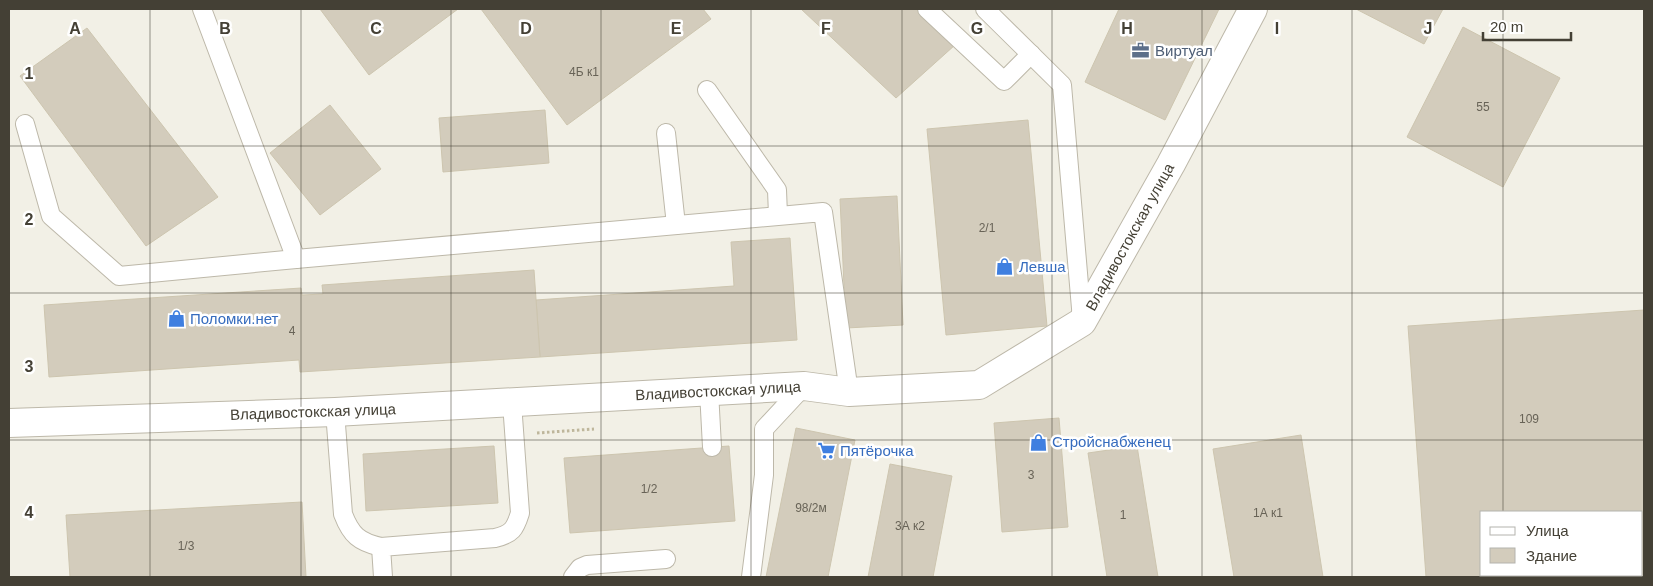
<svg xmlns="http://www.w3.org/2000/svg" width="1653" height="586" font-family="Arial,sans-serif">
<rect width="100%" height="100%" fill="#f2f0e6"/>
<!-- building -->
<g fill="#d3ccbc" stroke="#cdc5af" fill-rule="evenodd">
<polygon points="320,9 458,9 369,75"/>
<polygon points="481,9 703,9 711,19 567,125"/>
<polygon points="801,9 916,9 955,45 896,98"/>
<polygon points="1119,9 1219,9 1165,120 1085,82"/>
<polygon points="1356,9 1443,9 1424,44"/>
<polygon points="1463,27 1560,78 1503,187 1407,137"/>
<polygon points="87,28 218,197 146,246 20,76"/>
<polygon points="330,105 381,169 320,215 270,153"/>
<polygon points="545,110 549,163 443,172 439,118"/>
<polygon points="1028,120 1047,326 946,335 927,129"/>
<polygon points="897,196 903,325 846,328 840,199"/>
<polygon points="790,238 797,340 540,357 536,300 734,286 731,242"/>
<polygon points="534,270 540,357 300,372 299,360 49,377 44,305 301,288 302,295 323,294 322,285"/>
<path d="M1644 310V577H1426L1408 326ZM1482 512H1642V575H1482Z"/>
<polygon points="1059,418 1068,527 1002,532 994,423"/>
<polygon points="796,428 855,440 828,577 766,577"/>
<polygon points="1301,435 1323,577 1234,577 1213,449"/>
<polygon points="494,446 498,503 366,511 363,454"/>
<polygon points="729,446 735,521 570,533 564,458"/>
<polygon points="1137,446 1158,577 1107,577 1088,453"/>
<polygon points="890,464 952,476 933,577 868,577"/>
<polygon points="302,502 306,577 70,577 66,515"/>
</g>
<g fill="none" stroke-linecap="round" stroke-linejoin="round">
<defs>
<g id="lane">
<polyline points="202,9 296,259 823,212 849,392"/>
<polyline points="927,9 1004,81 1031,54"/>
<polyline points="985,9 1062,85 1082,320"/>
<polyline points="707,90 777,190 778,215"/>
<polyline points="25,124 51,216 119,276 296,259"/>
<polyline points="666,133 676,225"/>
<polyline points="709,391 712,447"/>
<path d="M335 412 343 514C351 535 359 542 381 547"/>
<path d="M383 577 381 547 495 538C512 534 515 529 520 513L512 403"/>
<polyline points="573,577 580,568 587,565 666,559"/>
<polyline points="751,577 764,475 764,429 804,386"/>
</g>
<polyline id="street" points="9,423 335,412 804,386 849,392 979,385 1082,322 1171,164 1253,9"/>
</defs>
<!-- lane casing -->
<use href="#lane" stroke="#bdb8a9" stroke-width="20"/>
<!-- street casing -->
<use href="#street" stroke="#bdb8a9" stroke-width="30"/>
<!-- path -->
<polyline stroke="#beb69b" stroke-width="3" stroke-dasharray="2.5 2.5" stroke-linecap="butt" points="537,433 594,429"/>
<!-- lane -->
<use href="#lane" stroke="#fff" stroke-width="18"/>
<!-- street -->
<use href="#street" stroke="#fff" stroke-width="28"/>
</g>
<!-- grid -->
<path fill="none" stroke="#444035" stroke-width="1" stroke-opacity="0.55" d="M150 9V577M301 9V577M451 9V577M601 9V577M751 9V577M902 9V577M1052 9V577M1202 9V577M1352 9V577M1503 9V512M9 146H1644M9 293H1644M9 440H1644M1503 575V577"/>
<!-- icons -->
<defs>
<symbol id="office-bare" viewBox="-9 -9 18 18"><path d="M-6-3h4V-5.5h4V-3h4V5H-6ZM-1-4.5V-3h2v-1.5ZM-6 0V1H6V0Z" fill="#5c6f8a" stroke="#fff" stroke-width="2.5" paint-order="stroke"/></symbol>
<symbol id="shop-bare" viewBox="-9 -9 18 18"><path d="M-5-2.5h2.3a2.7 3.5 0 0 1 5.4 0H5L5.5 6h-11ZM-1.5-2.5h3a1.5 2.3 0 0 0-3 0Z" fill="#3f7fe0" stroke="#fff" stroke-width="2.5" paint-order="stroke"/></symbol>
<symbol id="supermarket-bare" viewBox="-9 -9 18 18"><path d="M-6-5.5h2.5l.6 2H6L4.5 2H-2.5L-4.4-4H-6ZM-1.5 3.2a1.3 1.3 0 1 0 .1 0ZM3 3.2a1.3 1.3 0 1 0 .1 0Z" fill="#3f7fe0" stroke="#fff" stroke-width="2.5" paint-order="stroke"/></symbol>
</defs>
<g fill-rule="evenodd">
<use href="#office-bare" x="1128" y="38" width="25" height="25"/>
<use href="#shop-bare" x="992" y="254" width="25" height="25"/>
<use href="#shop-bare" x="164" y="306" width="25" height="25"/>
<use href="#shop-bare" x="1026" y="430" width="25" height="25"/>
<use href="#supermarket-bare" x="814" y="438" width="25" height="25"/>
</g>
<g text-anchor="middle" stroke-width="5" stroke-linejoin="round" paint-order="stroke">
<!-- number labels -->
<g font-size="12" fill="#686357">
<text x="584" y="76">4Б к1</text>
<text x="1483" y="111">55</text>
<text x="987" y="232">2/1</text>
<text x="292" y="335">4</text>
<text x="1529" y="423">109</text>
<text x="1031" y="479">3</text>
<text x="649" y="493">1/2</text>
<text x="811" y="512">98/2м</text>
<text x="1268" y="517">1А к1</text>
<text x="1123" y="519">1</text>
<text x="910" y="530">3А к2</text>
<text x="186" y="550">1/3</text>
</g>
<!-- service labels -->
<g font-size="15" fill="#4e5e75" stroke="#fff" text-anchor="start">
<text x="1155" y="56">Виртуал</text>
</g>
<!-- street labels -->
<g font-size="15" fill="#444035" stroke="#fff">
<text transform="translate(1130 237) rotate(-61)" y="5">Владивостокская улица</text>
<text transform="translate(718 391) rotate(-3)" y="5">Владивостокская улица</text>
<text transform="translate(313 412) rotate(-2)" y="5">Владивостокская улица</text>
</g>
<!-- shop labels -->
<g font-size="15" fill="#366cbe" stroke="#fff" text-anchor="start">
<text x="1019" y="272">Левша</text>
<text x="190" y="324">Поломки.нет</text>
<text x="1052" y="447">Стройснабженец</text>
<text x="840" y="456">Пятёрочка</text>
</g>
</g>
<g font-size="16" text-anchor="middle" font-weight="bold" fill="#444035" stroke="#fff" stroke-width="5" stroke-linejoin="round" paint-order="stroke">
<text x="75" y="34">A</text>
<text x="225" y="34">B</text>
<text x="376" y="34">C</text>
<text x="526" y="34">D</text>
<text x="676" y="34">E</text>
<text x="826" y="34">F</text>
<text x="977" y="34">G</text>
<text x="1127" y="34">H</text>
<text x="1277" y="34">I</text>
<text x="1428" y="34">J</text>
<text x="29" y="79">1</text>
<text x="29" y="225">2</text>
<text x="29" y="372">3</text>
<text x="29" y="518">4</text>
</g>
<!-- border -->
<rect width="1653" height="586" fill="none" stroke="#444035" stroke-width="20"/>
<!-- legend -->
<rect x="1480" y="511" width="162" height="65" fill="#ffffff" stroke="#b4b3ae"/>
<rect x="1490" y="527" width="25" height="8" fill="#ffffff" stroke="#b4b3ae"/>
<text x="1526" y="536" font-size="15" fill="#444035">Улица</text>
<rect x="1490" y="548" width="25" height="15" fill="#d3ccbc" stroke="#b4b3ae"/>
<text x="1526" y="561" font-size="15" fill="#444035">Здание</text>
<!-- scale -->
<path d="M1483 32v8h88v-8" fill="none" stroke="#444035" stroke-width="2.5"/>
<text x="1490" y="32" font-size="15" fill="#444035" stroke="#ffffff" stroke-width="4" paint-order="stroke">20 m</text>
</svg>
